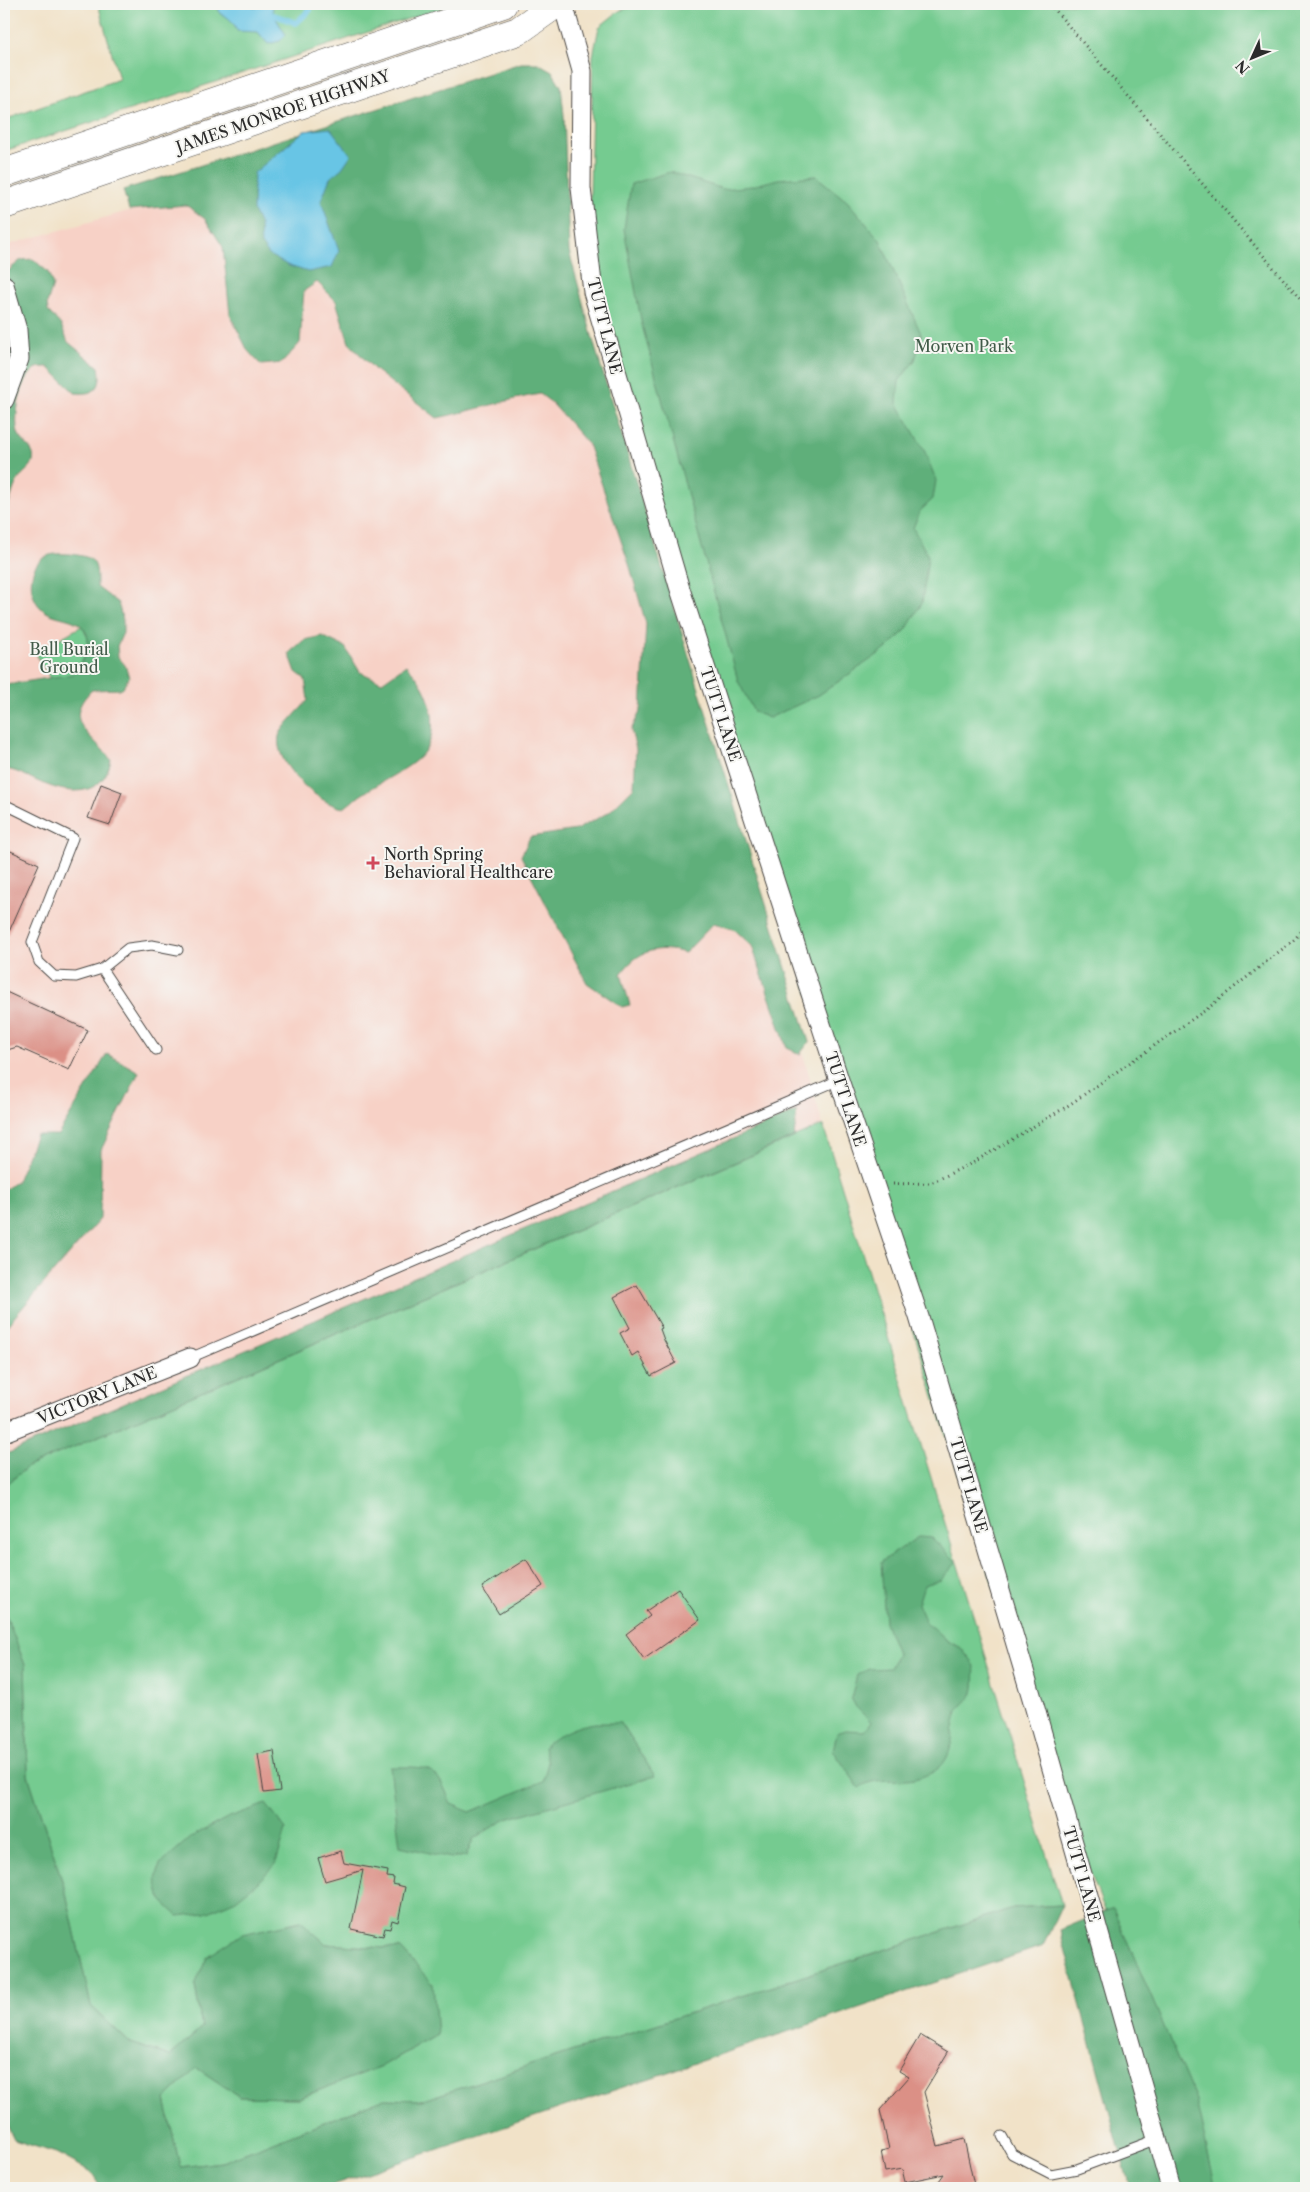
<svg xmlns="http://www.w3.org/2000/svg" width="1310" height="2192" font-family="'Libre Caslon Text',serif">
<rect width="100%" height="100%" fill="#f6f6f2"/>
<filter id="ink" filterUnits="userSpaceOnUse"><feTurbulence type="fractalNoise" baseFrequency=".02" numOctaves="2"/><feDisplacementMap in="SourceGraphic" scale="10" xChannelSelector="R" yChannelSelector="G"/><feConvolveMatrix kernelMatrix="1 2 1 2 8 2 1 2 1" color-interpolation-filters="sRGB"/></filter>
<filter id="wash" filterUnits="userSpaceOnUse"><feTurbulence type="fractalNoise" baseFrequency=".0096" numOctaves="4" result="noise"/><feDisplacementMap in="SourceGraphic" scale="20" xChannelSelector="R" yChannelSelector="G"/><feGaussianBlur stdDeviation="1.12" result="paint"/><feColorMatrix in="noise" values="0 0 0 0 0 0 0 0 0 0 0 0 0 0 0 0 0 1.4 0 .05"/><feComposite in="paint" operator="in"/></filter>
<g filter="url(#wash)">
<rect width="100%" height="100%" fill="#f1e2c8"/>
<!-- built -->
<polygon fill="#f7d1c6" points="501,106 798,1036 823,1125 27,1467 4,1487 4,246"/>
<!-- green -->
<g fill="#74cb90" stroke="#507b5e">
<polygon points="98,4 454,4 4,151 4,120 119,79"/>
<polygon points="641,4 1306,4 1306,2188 1212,2188 1051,1771 588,288 593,56 599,27 619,11"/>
<polygon points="82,626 102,666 57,691 35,652"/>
<polygon points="823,1125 1062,1905 1013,1908 423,2100 383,2099 222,2162 180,2167 165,2099 197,2068 240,2097 299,2098 382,2066 437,2035 401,1949 326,1944 300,1921 242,1935 195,1985 202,2028 170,2056 130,2043 91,2006 66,1893 28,1775 25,1665 4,1610 4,1487 27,1467"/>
</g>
<!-- forest -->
<g fill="#5faf7a" stroke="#456d52">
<path d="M521 63H538L552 71 561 86 564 115 569 251 595 347 701 696 809 1042 800 1054 787 1048 752 946 735 930 714 923 685 953C657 945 638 950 621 974L630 1005 622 1007 587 983 521 856 530 837 576 830 609 812 634 787 636 749 631 730 641 710 646 624 630 567 588 444 552 403 540 394C505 400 472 411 437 418L375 370 349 343 336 301 317 282 304 291 300 343 282 363 261 365 248 351 230 315 223 247 205 219 186 205 129 210 123 190Z"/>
<polygon points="670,172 723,189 752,186 778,179 816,176 848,202 880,240 922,336 915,360 899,381 897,403 925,452 936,480 933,499 920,511 913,528 928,556 922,603 906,630 886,649 819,695 769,718 754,712 738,681 642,325 624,229 631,184"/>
<path d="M33 259 48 272 53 285 47 304 48 311 61 325 68 342 99 367C103 388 95 395 75 393L48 367C45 367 40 367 37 368 21 376 12 420 19 435 24 444 36 450 33 461 31 469 23 472 19 479 11 489 12 503 4 513V274L21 260Z"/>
<path d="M70 554C96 557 97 561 97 587L118 603 123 620V633L117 646 118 657 125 665 129 677 122 689 92 690C59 722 94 735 111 760 104 794 75 796 47 785 32 780 19 770 4 769V683L11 684 73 674C81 664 91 649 87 635 80 615 56 621 42 609 27 596 27 564 47 556 54 553 63 554 70 554Z"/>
<path d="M322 636 345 647 360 672 382 682 406 665C420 679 429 694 432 714 437 757 409 765 379 784 366 791 355 799 344 808 319 805 273 764 279 736 281 728 302 708 308 700L305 679 296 672 289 653 304 640Z"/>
<polygon points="107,1054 139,1072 101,1150 100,1219 4,1329 4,1190 17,1181 36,1135 58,1135"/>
<polygon points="797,1111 794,1137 27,1467 4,1487 4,1455"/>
<path d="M918 1537 932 1538 957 1562 941 1580 924 1585 918 1604 926 1622 946 1640 961 1648 975 1666C974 1675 975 1686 973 1693 970 1700 961 1704 958 1711 948 1741 958 1767 918 1778 898 1784 876 1775 859 1788L833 1750 837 1733 846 1730 864 1731 871 1722 856 1707 851 1698 857 1675 869 1669 890 1668 897 1654 885 1622 881 1562Z"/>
<polygon points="4,1610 25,1665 28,1775 66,1893 91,2006 130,2043 170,2056 202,2028 195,1985 207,1957 242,1934 301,1921 326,1944 401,1949 433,1984 437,2035 382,2066 299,2098 240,2097 197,2068 165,2099 180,2167 222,2162 383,2099 423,2100 1013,1908 1062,1905 1043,1946 323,2188 101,2188 90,2171 56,2153 14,2140 4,2119"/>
<path d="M595 1723H621L655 1776 506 1819 474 1838 466 1856 451 1858 400 1846 390 1767C429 1767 436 1764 451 1804L470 1812 543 1781 548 1762 544 1747C559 1733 575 1726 595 1723Z"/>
<polygon points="266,1804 286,1830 276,1863 256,1884 236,1900 206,1913 178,1916 161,1900 156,1879 160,1864 191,1837 227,1818"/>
<polygon points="1113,1908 1196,2101 1216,2188 1130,2188 1060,1930"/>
</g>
<!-- water -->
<g fill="#67c5e5" stroke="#497888">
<path d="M217 4H254V8L264 4H272L274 15 286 35 280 41 268 44 258 32 237 31C234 22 229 17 220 14Z"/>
<polygon points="330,128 351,155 342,168 330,178 321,201 339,251 332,267 308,272 289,266 269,255 261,244 260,225 253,210 254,173 304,131"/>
</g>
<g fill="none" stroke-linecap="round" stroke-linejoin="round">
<!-- stream -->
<polyline stroke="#67c5e5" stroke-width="6" points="267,16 274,15 296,23 310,10 308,4"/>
</g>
<g id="blocks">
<!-- building -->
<g fill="#db9086">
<polygon points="101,784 122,792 110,825 88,818"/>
<polygon points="4,848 39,864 4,943"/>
<polygon points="4,991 88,1030 69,1070 17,1047 4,1051"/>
<polygon points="637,1285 662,1328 660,1329 664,1340 676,1363 651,1376 638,1352 632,1356 620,1333 630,1328 614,1297"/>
<polygon points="526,1559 543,1586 499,1614 482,1587"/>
<polygon points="678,1589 700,1620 644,1659 626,1634 650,1616 646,1611"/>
<polygon points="274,1751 280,1791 264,1793 258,1754"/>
<polygon points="341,1851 344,1863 388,1871 387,1877 394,1878 393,1884 405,1887 398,1922 392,1920 390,1929 385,1928 383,1936 351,1929 363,1870 325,1881 318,1858"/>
<polygon points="920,2035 948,2052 924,2092 938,2146 964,2139 974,2185 962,2188 934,2188 944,2174 905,2182 902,2169 885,2172 881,2151 889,2149 880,2110 909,2077 899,2071"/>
</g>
</g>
</g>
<g filter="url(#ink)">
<use href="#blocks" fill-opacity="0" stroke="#494643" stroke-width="1"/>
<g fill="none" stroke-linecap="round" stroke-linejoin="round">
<defs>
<g id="lane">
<polyline points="4,804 73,838 32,942 39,962 54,976 76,977 102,969 156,1050"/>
<polyline points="102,969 128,948 152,945 178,950"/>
<polyline points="190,1358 839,1080"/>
<polyline points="1002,2136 1012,2154 1051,2174 1077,2169 1157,2139"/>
</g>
<g id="street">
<polyline points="563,4 582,71 581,188 593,292 679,586 839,1080 919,1317 1032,1698 1171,2188"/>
<polyline points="4,285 17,330 19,359 4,400"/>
<polyline points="4,1432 190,1358"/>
</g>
<g id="highway">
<polyline points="4,173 503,4"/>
<polyline points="4,205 518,31 556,4"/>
</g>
</defs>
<!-- lane casing -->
<use href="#lane" stroke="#494643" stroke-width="11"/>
<!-- street casing -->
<use href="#street" stroke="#494643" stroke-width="21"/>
<!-- highway casing -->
<use href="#highway" stroke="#494643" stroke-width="29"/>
<!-- path -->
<g stroke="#494643" stroke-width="3" stroke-dasharray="1 4" stroke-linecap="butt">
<polyline points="1050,4 1306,306"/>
<polyline points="893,1184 931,1183 974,1162 1066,1107 1207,1009 1295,939 1306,925"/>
</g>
<!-- lane -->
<use href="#lane" stroke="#fff" stroke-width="9"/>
<!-- street -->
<use href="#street" stroke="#fff" stroke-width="19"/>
<!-- highway -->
<use href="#highway" stroke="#fff" stroke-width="28"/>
</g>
</g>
<!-- markers -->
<path fill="#d1495b" stroke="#f6f6f2" stroke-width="2" d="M370.5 855.5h5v5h5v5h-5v5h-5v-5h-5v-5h5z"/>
<g text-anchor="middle" stroke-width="4" stroke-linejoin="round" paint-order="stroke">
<!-- street labels -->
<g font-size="16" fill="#2b2b2b" stroke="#f6f6f2">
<text transform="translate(283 111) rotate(-19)" y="6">JAMES MONROE HIGHWAY</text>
<text transform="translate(605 326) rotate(76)" y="6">TUTT LANE</text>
<text transform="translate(721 714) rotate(72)" y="6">TUTT LANE</text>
<text transform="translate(846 1099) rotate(72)" y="6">TUTT LANE</text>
<text transform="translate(97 1395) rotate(-22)" y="6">VICTORY LANE</text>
<text transform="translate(969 1485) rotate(74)" y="6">TUTT LANE</text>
<text transform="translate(1082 1874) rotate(74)" y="6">TUTT LANE</text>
</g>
<!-- park labels -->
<g font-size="16" fill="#415b49" stroke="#f6f6f2">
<text x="964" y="352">Morven Park</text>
<text x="69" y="655">Ball Burial<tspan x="69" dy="18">Ground</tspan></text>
</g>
<!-- poi labels -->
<g font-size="16" fill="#2b2b2b" stroke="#f6f6f2" text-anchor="start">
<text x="384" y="860">North Spring<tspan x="384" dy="18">Behavioral Healthcare</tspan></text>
</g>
</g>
<!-- margin -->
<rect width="1310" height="2192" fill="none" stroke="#f6f6f2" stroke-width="20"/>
<!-- north arrow -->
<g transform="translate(1252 58) rotate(226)" stroke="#f6f6f2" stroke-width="4" paint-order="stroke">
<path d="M0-4L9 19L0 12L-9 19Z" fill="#2b2b2b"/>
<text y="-8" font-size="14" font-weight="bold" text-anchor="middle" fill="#2b2b2b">N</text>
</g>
</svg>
